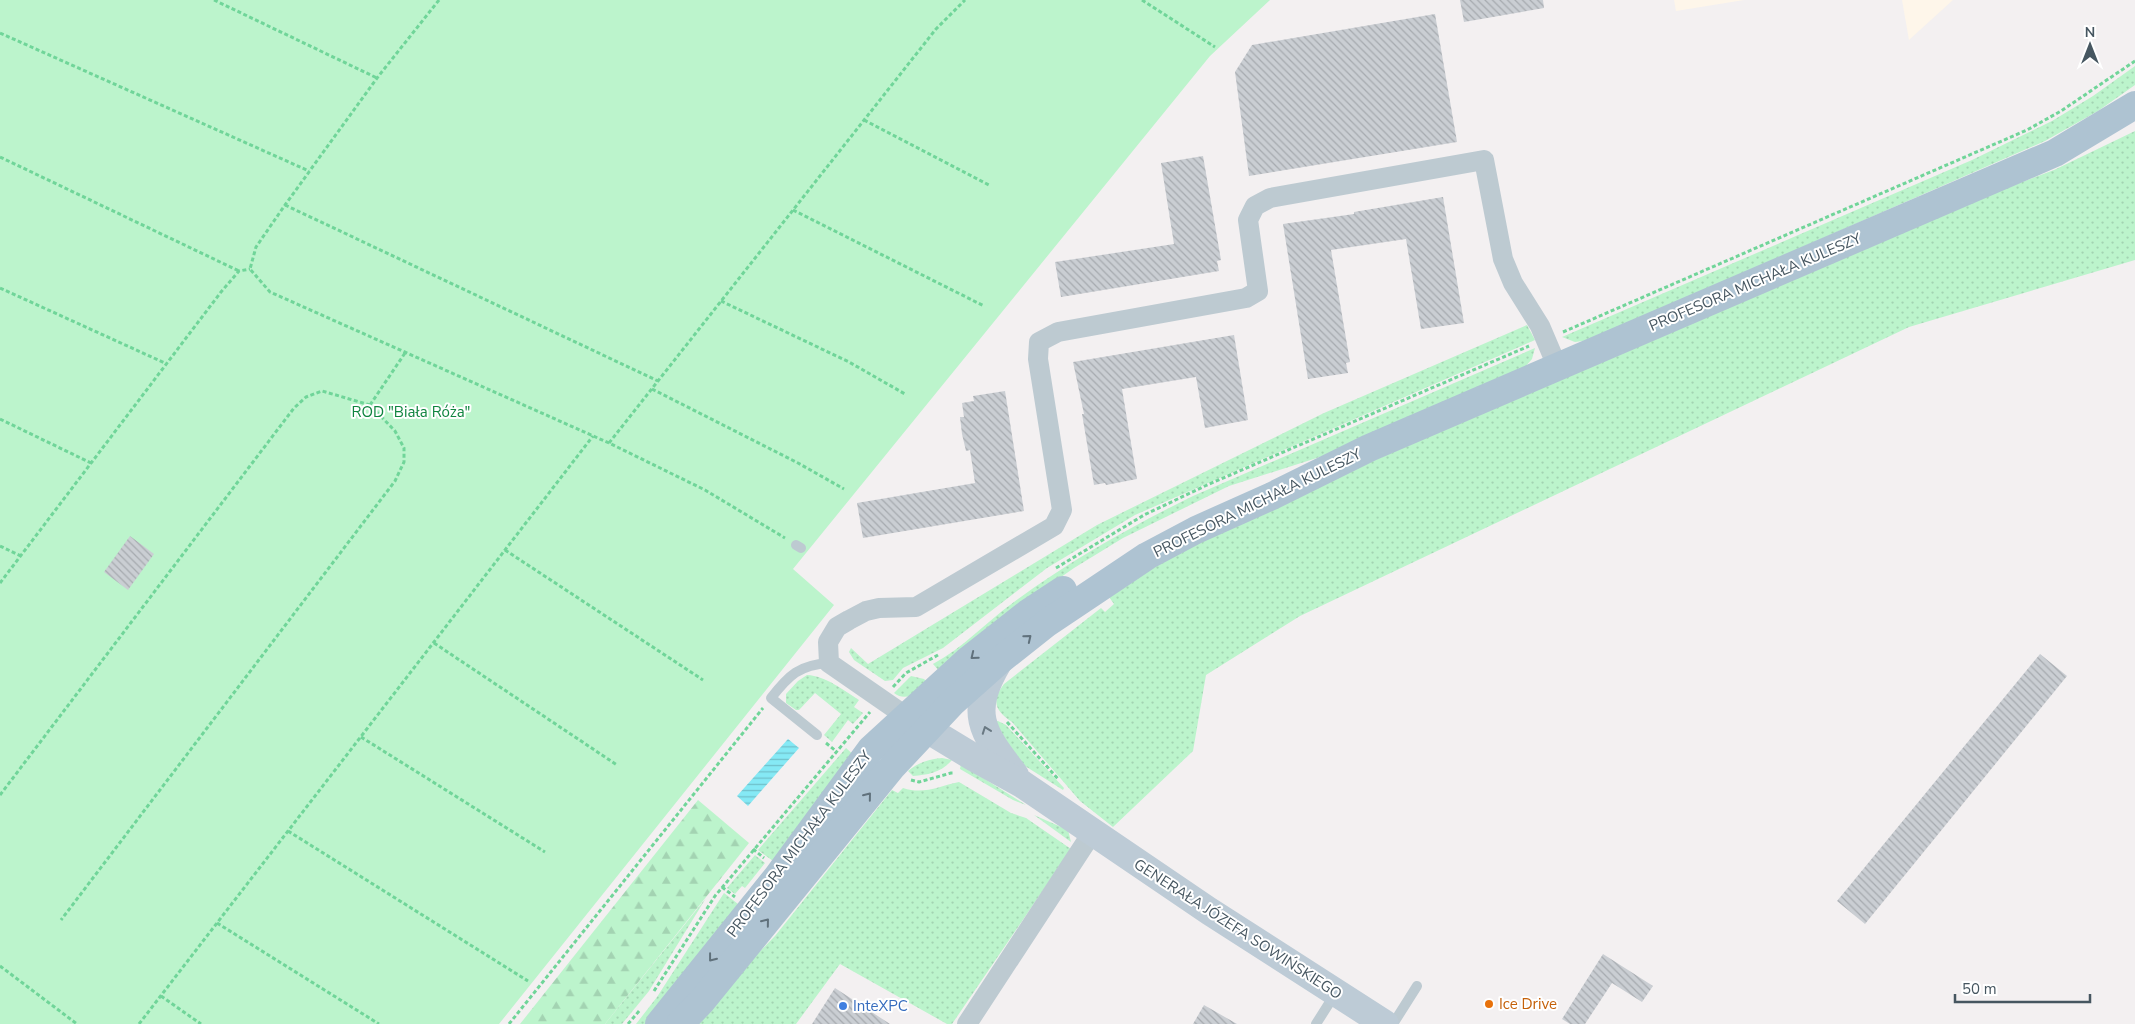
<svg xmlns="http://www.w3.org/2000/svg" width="2135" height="1024" font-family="'Nunito Sans',sans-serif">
<defs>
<pattern id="grass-dots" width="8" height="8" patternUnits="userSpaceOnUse" patternTransform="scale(1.25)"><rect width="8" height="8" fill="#bcf4cc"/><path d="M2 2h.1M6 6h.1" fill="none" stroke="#a3d3b2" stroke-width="1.8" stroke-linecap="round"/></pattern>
<pattern id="forest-firs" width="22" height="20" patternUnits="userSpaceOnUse" patternTransform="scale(1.25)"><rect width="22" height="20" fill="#bcf4cc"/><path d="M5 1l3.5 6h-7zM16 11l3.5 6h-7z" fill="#a3d3b2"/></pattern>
<pattern id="water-rules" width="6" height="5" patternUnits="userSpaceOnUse" patternTransform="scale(1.25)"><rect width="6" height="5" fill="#85e9f5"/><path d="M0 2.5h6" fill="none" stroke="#6fc0ca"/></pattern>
<pattern id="building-back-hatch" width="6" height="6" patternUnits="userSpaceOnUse" patternTransform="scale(1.25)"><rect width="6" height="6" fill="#caced3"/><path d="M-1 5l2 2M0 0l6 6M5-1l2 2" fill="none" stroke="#a6aaaf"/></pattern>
</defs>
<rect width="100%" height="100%" fill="#f3f0f1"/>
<!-- commercial -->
<g fill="#fef6ea">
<polygon points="1674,0 1744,0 1676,11"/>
<polygon points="1902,0 1953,0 1909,40"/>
</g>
<!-- grass -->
<g fill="url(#grass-dots)">
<polygon points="2135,66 2135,85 2098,111 2045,141 1590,340 1575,342 1562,337 1972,160 2052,121 2093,96"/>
<path d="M2135 131V260L1909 327 1300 616 1206 675 1193 751 1113 827 1080 801 1012 722C995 711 991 701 1004 684L1101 608 1105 612 1114 604 1109 597 1180 545 1948 210 2054 170Z"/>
<polygon points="1527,325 1535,340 1135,515 1047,568 943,648 903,668 893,680 885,681 854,660 849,652 851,648 868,664 1097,525 1324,413"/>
<path d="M1535 348 1532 359 1525 367 1323 456 1229 486 1123 538 1074 568 1031 598 940 672 933 664C963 648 986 622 1014 602 1071 560 1130 527 1193 496Z"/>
<path d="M807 675C826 676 843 690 859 700L854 707 863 713 853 724 848 720 832 742 824 735 841 714 815 693 799 710H796L786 703V694L798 681Z"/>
<path d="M911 676 924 679 928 683C918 691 907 703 894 693Z"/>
<polygon points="998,721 1006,725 1064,788 1063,790 1014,759 988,722"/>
<polygon points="846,748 856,757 773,861 758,850"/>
<path d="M942 758 952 760C942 772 928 775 913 776L908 771C918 763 928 759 942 758Z"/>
<polygon points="961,764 1026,805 1013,800 960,769"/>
<path d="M959 782 1011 813 1026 818 1071 849 952 1024H947L840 964 796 1024H688L775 936 892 790 898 793 903 788C924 795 939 786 959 782Z"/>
<polygon points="1034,815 1068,830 1071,842"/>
<polygon points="755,855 765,863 745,888 742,886 735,894 727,888"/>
<polygon points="724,893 738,904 651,1024 636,1024 657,997"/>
<polygon points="706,898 649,991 622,1024 605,1024"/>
</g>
<!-- forest -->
<polygon fill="url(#forest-firs)" points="698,800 749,843 605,1024 520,1024"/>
<!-- garden -->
<polygon fill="#bcf4cc" points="0,0 1270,0 1210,56 793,569 834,605 499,1024 0,1024"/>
<!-- water -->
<polygon fill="url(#water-rules)" points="788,739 799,748 748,806 737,796"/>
<!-- building -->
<g fill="url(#building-back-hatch)">
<polygon points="1460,0 1543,0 1544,8 1464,22"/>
<polygon points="1435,14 1457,142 1249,176 1235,72 1252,45"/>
<polygon points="1203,156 1221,260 1217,261 1219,271 1061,297 1055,262 1174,244 1161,163"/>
<polygon points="1443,197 1464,323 1421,329 1406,239 1331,250 1350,362 1346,363 1348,373 1308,379 1283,224 1354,214 1354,212"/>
<polygon points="1234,335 1248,420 1205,428 1196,377 1122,389 1137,479 1106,485 1105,483 1094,485 1082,414 1084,414 1073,362"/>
<polygon points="1005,391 1024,511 863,538 857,503 975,483 970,450 966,451 962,434 960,417 964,417 962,403 974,401 973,396"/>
<polygon points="130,536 154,554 128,590 104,572"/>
<polygon points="2040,654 2067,676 1865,924 1837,901"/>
<polygon points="1603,954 1653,986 1642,1002 1612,983 1585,1024 1570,1024 1562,1019"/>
<polygon points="835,988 890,1024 812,1024"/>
<polygon points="1204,1005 1237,1024 1193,1024"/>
</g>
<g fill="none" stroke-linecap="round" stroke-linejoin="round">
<!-- path -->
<g stroke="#70d599" stroke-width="3" stroke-dasharray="4 2.5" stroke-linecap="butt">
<polyline points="214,0 377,78"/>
<polyline points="439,0 377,78 285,205 256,247 250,269 270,292 609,443 705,490 785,538"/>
<polyline points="1142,0 1215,47"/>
<polyline points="0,33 309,171"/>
<polyline points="864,120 989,185"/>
<polyline points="0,157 239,271"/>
<polyline points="285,205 658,381"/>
<polyline points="793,210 984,306"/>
<polyline points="0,288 167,364"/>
<polyline points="721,301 849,362 905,394"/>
<polyline points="1563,332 2027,130 2061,111 2135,61"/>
<polyline points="652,389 798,463 844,489"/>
<polyline points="370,405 405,353"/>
<polyline points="0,419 91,463"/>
<polyline points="609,443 936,29 965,0"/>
<polyline points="0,546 21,556"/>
<polyline points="505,550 703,680"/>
<polyline points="1056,568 1144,515 1207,485 1529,346"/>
<polyline points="0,583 221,292 239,271 250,269"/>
<polyline points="434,643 617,765"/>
<polyline points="893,687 906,673 938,655"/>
<polyline points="1007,722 1059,780"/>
<polyline points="361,737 545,852"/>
<polyline points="826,743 836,751"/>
<polyline points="911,780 919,782 951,773 955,773"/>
<polyline points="0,795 294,408 306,397 322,391 370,405 395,431 404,448 404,462 395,481 61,920"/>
<polyline points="288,831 528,981"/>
<polyline points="753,849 764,858"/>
<polyline points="722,887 735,897"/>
<polyline points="217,923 379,1024"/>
<polyline points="0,966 77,1024"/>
<polyline points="654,991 715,896 870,712"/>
<polyline points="161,996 201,1024"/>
<polyline points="139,1024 593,436"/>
<polyline points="509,1024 763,708"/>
<polyline points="628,1024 640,1010"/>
</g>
<!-- lane -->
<g stroke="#bdcad1" stroke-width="10">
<polyline points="796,545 801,548"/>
<path d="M817 735 771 698C789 675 799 665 829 663"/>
<polyline points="1316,1024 1335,994"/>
<polyline points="1393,1024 1417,986"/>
</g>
<!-- street -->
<g stroke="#bdcad1" stroke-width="20">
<polyline points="907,717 829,663 828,642 837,627 849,620 866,611 879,608 916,607 1054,526 1062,510 1038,359 1039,342 1058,332 1246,298 1258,291 1248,220 1255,206 1270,198 1484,160 1503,259 1513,283 1540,326 1557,366"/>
<polyline points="967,1024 1092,833"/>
</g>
<!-- secondary -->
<g stroke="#bdcbd6" stroke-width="28">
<path d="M999 661C968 713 981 731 1015 775"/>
<polyline points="907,717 973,757 1022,784 1209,911 1385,1024"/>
</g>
<!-- primary -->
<g stroke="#aec3d2" stroke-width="28">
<polyline points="659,1024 777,877 871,749 967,661 1028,613 1063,590"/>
<polyline points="680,1024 702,1001 892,767 953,702 999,661 1047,623 1147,556 1196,530 1272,496 1369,448 2055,153 2135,105"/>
</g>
</g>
<!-- one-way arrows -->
<defs><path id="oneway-chevron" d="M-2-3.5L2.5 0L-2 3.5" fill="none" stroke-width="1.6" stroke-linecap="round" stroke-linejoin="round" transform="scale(1.25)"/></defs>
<g stroke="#60717c">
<use href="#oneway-chevron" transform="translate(1028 638) rotate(-39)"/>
<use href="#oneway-chevron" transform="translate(974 656) rotate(141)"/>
<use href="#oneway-chevron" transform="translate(868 796) rotate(-51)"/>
<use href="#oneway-chevron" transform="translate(766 922) rotate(-51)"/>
<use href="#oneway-chevron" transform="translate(712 958) rotate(128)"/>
</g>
<use stroke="#6a7983" href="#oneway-chevron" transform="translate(986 730) rotate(-110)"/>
<!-- markers -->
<circle fill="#e8710a" stroke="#fff" stroke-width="2" cx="1489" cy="1004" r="5"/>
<circle fill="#3f7fe0" stroke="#fff" stroke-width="2" cx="843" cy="1006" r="5"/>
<g text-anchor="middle" stroke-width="4" stroke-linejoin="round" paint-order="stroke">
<!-- street labels -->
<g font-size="15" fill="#465660" stroke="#fff">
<text transform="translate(1755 282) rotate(-23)" y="5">PROFESORA MICHAŁA KULESZY</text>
<text transform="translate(1257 503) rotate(-26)" y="5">PROFESORA MICHAŁA KULESZY</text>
<text transform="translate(799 844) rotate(-53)" y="5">PROFESORA MICHAŁA KULESZY</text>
<text transform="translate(1238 929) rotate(33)" y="5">GENERAŁA JÓZEFA SOWIŃSKIEGO</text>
</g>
<!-- park labels -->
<g font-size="15" fill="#0e843e" stroke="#fff">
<text x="411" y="417">ROD "Biała Róża"</text>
</g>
<!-- food labels -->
<g font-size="15" fill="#c56008" stroke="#fff" text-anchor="start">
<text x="1499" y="1009">Ice Drive</text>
</g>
<!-- shop labels -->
<g font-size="15" fill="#366cbe" stroke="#fff" text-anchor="start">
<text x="853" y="1011">InteXPC</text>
</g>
</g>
<!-- north arrow -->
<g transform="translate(2090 45)" stroke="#ffffff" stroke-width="4" paint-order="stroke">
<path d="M0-4L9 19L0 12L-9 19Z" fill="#465660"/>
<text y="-8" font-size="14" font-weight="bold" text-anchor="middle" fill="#465660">N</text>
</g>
<!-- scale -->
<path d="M1955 994v8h135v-8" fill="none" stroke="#465660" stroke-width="2.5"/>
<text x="1962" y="994" font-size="15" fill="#465660" stroke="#ffffff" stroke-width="4" paint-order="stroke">50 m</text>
</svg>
